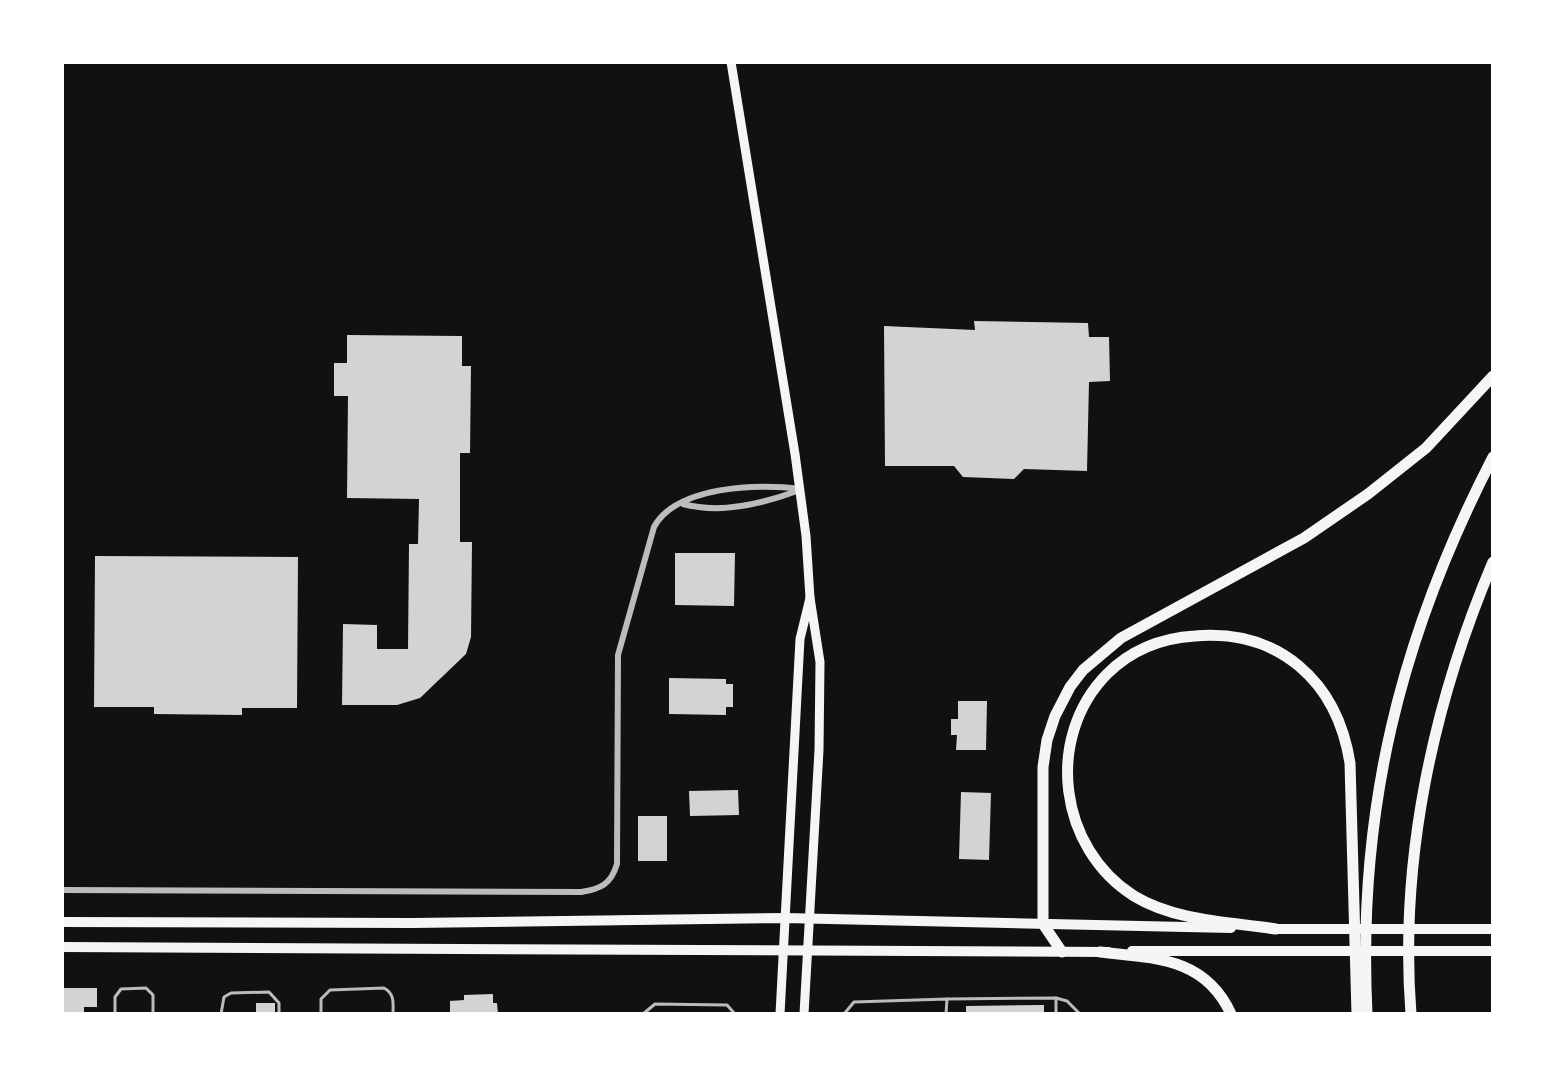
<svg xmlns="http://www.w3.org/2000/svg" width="1555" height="1076" font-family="Montserrat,sans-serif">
<rect width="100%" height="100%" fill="#111"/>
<!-- building -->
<g fill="#d3d3d3">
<polygon points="974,321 1088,323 1089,337 1109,337 1110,381 1089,382 1087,471 1024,469 1014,479 963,477 954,466 885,466 884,326 975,330"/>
<polygon points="347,335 462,336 462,366 471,366 470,453 460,453 460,542 472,542 471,637 466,654 420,698 397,705 342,705 343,624 377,625 377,649 408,649 409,544 418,544 419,499 347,498 348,396 334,396 334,363 347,363"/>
<polygon points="675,553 735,553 734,606 675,605"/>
<polygon points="95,556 298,557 297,708 242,708 242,715 154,714 154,707 94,707"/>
<polygon points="669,678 726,679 726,684 733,684 733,707 726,707 726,715 669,714"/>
<polygon points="958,701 987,701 986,750 956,750 957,735 951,735 951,719 958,719"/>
<polygon points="738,790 739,815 690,816 689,791"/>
<polygon points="961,792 991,793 989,860 959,859"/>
<rect x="638" y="816" width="29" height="45"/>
<polygon points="62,988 97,988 97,1007 84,1007 84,1014 62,1014"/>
<polygon points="493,994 493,1003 497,1003 498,1014 450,1014 450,1001 464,1000 464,995"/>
<rect x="256" y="1003" width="19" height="11"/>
<polygon points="1044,1005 1044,1014 966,1014 966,1006"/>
</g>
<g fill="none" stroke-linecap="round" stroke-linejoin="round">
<!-- service -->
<g stroke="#bcbcbc" stroke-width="3">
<polyline points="1056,998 1056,1014"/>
<polyline points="947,999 1056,998 1067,1001 1080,1014"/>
<polyline points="115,1014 115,997 121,989 146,988 153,995 153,1014"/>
<polyline points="221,1014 224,997 231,993 269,992 279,1003 279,1014"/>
<path d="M321 1014V999L330 990 384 988C395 994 393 1003 393 1014"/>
<polyline points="643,1014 655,1004 727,1005 735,1014"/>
<polyline points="844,1014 854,1002 947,999 946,1014"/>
</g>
<!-- minor -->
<g stroke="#bcbcbc" stroke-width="6">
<path d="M683 504C719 514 762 504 797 491"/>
<path d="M62 890 581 892C601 889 611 884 617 864L618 655 654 527C676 486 759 483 800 489"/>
</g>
<!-- secondary -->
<g stroke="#f5f5f5" stroke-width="9">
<polyline points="731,62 795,454 806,536 810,598 820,662 819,750 804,1014"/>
<polyline points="780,1014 800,639 810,598"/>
</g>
<!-- trunk -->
<g stroke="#f5f5f5" stroke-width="10">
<polyline points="62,922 412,923 785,918 1231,928"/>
<polyline points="1271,929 1493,929"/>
<polyline points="62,947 1108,952"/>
<polyline points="1132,951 1493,951"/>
</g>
<!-- motorway -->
<g stroke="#f5f5f5" stroke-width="11">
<path d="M1276 929C1230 922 1175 921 1134 896 1059 849 1044 738 1107 674 1131 650 1162 638 1195 636 1279 629 1337 681 1350 763L1357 1014"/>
<polyline points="1062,952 1043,924 1043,767 1047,740 1055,716 1070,687 1083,670 1121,638 1304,538 1368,494 1426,448 1493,376"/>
<path d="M1100 952C1154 958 1205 957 1231 1014"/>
<path d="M1367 1014C1357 811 1400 637 1493 457"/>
<path d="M1411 1014C1399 860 1433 703 1493 562"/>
</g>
</g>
<!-- border -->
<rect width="1555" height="1076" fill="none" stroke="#ffffff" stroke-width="128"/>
</svg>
